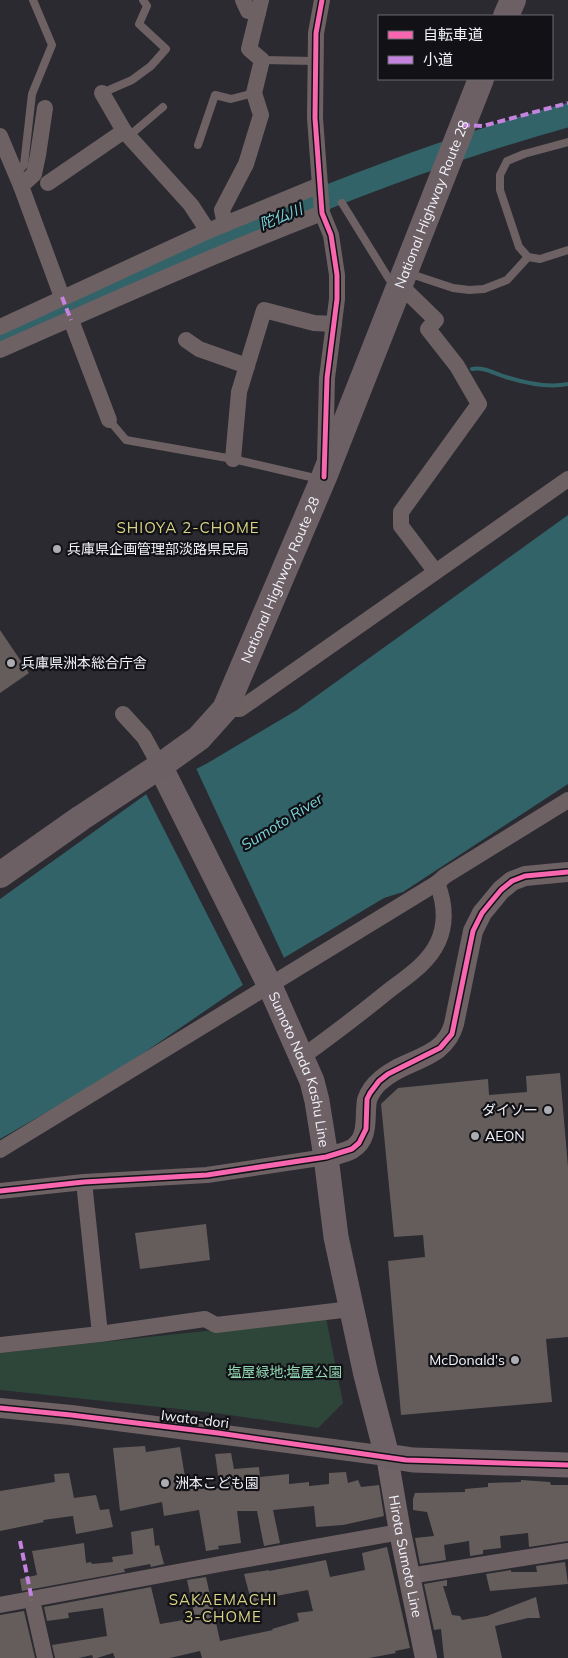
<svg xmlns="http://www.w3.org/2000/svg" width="568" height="1658" font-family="Mulish,'Noto Sans JP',sans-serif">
<rect width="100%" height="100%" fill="#2a2a30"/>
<!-- green -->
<polygon fill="#2d4639" points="326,1318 343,1403 318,1428 216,1413 0,1390 0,1353"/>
<!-- water -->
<polygon fill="#326368" points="568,515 568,784 403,892 384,898 272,965 113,1074 0,1139 0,899 145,795 206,764 297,710"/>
<!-- pier -->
<polygon fill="#2a2a30" points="195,766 285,960 244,987 145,792"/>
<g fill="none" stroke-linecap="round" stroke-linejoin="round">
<!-- stream -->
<path stroke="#326368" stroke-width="4" d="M472 369C485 367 493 373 506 377 525 383 548 388 568 384"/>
<!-- river -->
<path stroke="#326368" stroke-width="24" d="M0 338C186 256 372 169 568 115"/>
</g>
<!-- building -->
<g fill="#655d5c">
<polygon points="0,630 29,673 0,693"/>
<polygon points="560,1073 568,1167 568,1337 546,1339 552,1402 401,1415 388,1261 425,1257 423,1235 394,1237 381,1104 398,1088 488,1079 489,1095 527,1092 526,1076"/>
<polygon points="206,1224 210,1260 140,1269 135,1233"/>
<polygon points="145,1446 146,1452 180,1447 187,1489 220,1488 215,1454 231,1453 234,1469 259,1467 260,1477 289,1474 289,1484 309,1482 309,1486 329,1484 329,1473 346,1472 348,1483 358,1480 361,1487 379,1485 384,1516 343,1525 316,1527 314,1506 273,1510 280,1543 264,1546 257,1511 237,1511 241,1543 218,1546 219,1549 206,1551 199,1510 164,1516 162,1502 120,1511 113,1448"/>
<polygon points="69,1473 74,1498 96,1495 100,1510 109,1509 113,1527 76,1534 73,1516 43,1520 44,1522 0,1531 0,1491 55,1482 54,1474"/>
<polygon points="521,1480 550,1482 551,1485 568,1485 568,1541 529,1547 528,1533 500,1536 501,1548 483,1550 483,1554 470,1556 469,1541 444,1545 446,1560 420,1564 415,1538 434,1536 427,1512 413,1510 413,1499 415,1493 465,1492 465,1489 488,1487 488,1483 521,1482"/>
<polygon points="153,1528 155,1546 159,1545 164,1564 151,1567 150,1564 124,1569 125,1572 22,1591 20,1579 37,1575 32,1551 84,1543 86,1563 91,1562 92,1564 113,1562 112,1557 133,1554 131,1532"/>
<polygon points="387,1547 410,1648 395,1651 396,1653 369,1658 202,1658 200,1651 170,1658 115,1658 113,1653 97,1658 93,1658 92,1655 79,1658 55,1658 52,1645 107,1636 103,1608 68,1613 69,1618 47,1621 44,1607 151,1587 160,1624 195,1618 187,1580 206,1577 220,1641 273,1630 272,1629 299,1621 297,1613 313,1611 308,1590 276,1596 277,1600 252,1604 244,1574 269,1570 269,1571 326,1560 330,1577 365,1570 362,1553"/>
<polygon points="565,1562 568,1584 490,1591 486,1574 511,1570 511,1572 537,1572 536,1566"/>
<polygon points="447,1580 447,1586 443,1586 452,1615 460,1616 462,1620 487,1616 536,1597 540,1618 528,1618 495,1626 502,1658 444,1658 441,1629 434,1630 424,1584"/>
<polygon points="24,1611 35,1658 0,1658 0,1615"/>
</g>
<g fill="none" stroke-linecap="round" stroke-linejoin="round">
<!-- service -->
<g stroke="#6d6164" stroke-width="8">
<polyline points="262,60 314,61"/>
<polyline points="102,93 132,80 151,66 166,49 139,24 147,6 143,0"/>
<polyline points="129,136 163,107"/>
<polyline points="568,142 524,154 507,161 500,175 500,190 519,247 528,257 540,259 568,250"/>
<polyline points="198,145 215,95 231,99 254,93"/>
<polyline points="16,174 24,165 32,94 52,45 33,0"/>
<polyline points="342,203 389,279 397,283"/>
<polyline points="408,273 453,288 469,290 484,289 507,280 528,257"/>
<polyline points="109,420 126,440 233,459 319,479"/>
</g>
<!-- minor -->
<g stroke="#6d6164" stroke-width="16">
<polyline points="243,0 248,11 258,13"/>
<polyline points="322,0 316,33 315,118 322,213 331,235 337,275 337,299 327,378 325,459"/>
<polyline points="102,93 124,131 191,205 208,231"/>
<polyline points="0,136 21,186 62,297"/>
<polyline points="48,183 124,131"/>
<polyline points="21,186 34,174 38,155 45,108"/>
<polyline points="225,224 222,210 246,164 261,115 254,93 262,60 249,49 261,0"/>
<polyline points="400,285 436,320 428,329 457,366 479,404 401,512 401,526 435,571"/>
<polyline points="71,320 109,420"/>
<polyline points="0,327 208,231 320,185"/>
<polyline points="186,340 199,349 247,366"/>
<path d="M0 350C107 303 213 255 322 213"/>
<polyline points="233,459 239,392 264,310 314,323 334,324"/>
<polyline points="225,709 240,709 568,479"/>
<polyline points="123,714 144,737 160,766"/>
<path d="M302 1057C331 1036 359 1015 387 992 405 978 428 964 438 942 447 922 445 903 437 883"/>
<polyline points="0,1150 437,883 445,876 568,800"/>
<polyline points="84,1182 100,1334"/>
<polyline points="0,1191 84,1182 207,1175 326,1157"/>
<polyline points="0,1345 100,1334 205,1319 216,1325 351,1309"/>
<polyline points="409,1576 568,1551"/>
<polyline points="32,1600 45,1658"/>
<polyline points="0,1605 231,1562 400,1532"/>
</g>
<!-- tertiary -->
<g stroke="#6d6164" stroke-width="20">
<path d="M326 1157C334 1155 345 1153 352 1149 370 1138 364 1117 367 1100 369 1093 375 1085 380 1081 404 1058 444 1061 454 1024L473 931 482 913 501 890 512 881 525 876 568 872"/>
<polyline points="0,1408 71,1415 387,1456"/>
</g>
<!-- secondary -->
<path stroke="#706467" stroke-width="22" id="s1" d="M387 1456 400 1532 426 1658"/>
<!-- primary -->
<path stroke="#6e6166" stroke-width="25" id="s2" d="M160 766 270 986 312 1081 317 1101 326 1157 336 1237 366 1375 387 1456 413 1460 568 1465"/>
<!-- trunk -->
<g stroke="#6c6064" stroke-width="26">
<polyline points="506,16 513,0"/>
<path id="s3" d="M0 875 81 818 160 766 199 738 225 709 324 477 481 79"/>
</g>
<!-- quiet -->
<g stroke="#c483df" stroke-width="4" stroke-dasharray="8 4" stroke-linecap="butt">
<polyline points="462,125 483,126 568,103"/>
<polyline points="62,297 71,320"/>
<polyline points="20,1541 32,1600"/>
</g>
<defs>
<g id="cycleway">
<polyline points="322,0 316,33 315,118 322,213 331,235 337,275 337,299 327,378 324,477"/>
<polyline points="0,1191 84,1182 207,1175 326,1157 352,1149 359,1143 366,1129 367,1099 370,1093 379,1081 388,1074 440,1048 452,1034 473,931 482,913 491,902 501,890 512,881 525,876 568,872"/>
<polyline points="0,1408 71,1415 218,1433 406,1460 568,1465"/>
</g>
</defs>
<!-- cycleway casing -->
<use href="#cycleway" stroke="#111116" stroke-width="8"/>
<!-- cycleway -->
<use href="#cycleway" stroke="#f766af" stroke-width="5"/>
</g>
<!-- markers -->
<g fill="#acacb3" stroke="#111116" stroke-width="2">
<circle cx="57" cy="549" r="5"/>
<circle cx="11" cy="663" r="5"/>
<circle cx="548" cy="1110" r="5"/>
<circle cx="475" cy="1136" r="5"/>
<circle cx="515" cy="1360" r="5"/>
<circle cx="165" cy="1483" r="5"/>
</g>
<g text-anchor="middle" stroke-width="4.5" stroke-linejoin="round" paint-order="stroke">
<!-- street labels -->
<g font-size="14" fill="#f2f2fa" stroke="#111116">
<text dy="5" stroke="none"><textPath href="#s3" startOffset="826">National Highway Route 28</textPath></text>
<text dy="5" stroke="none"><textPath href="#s3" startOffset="421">National Highway Route 28</textPath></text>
<text dy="5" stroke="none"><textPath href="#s2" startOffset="335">Sumoto Nada Kashu Line</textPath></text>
<text transform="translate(195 1419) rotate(7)" y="5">Iwata-dori</text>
<text dy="5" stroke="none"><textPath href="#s1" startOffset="102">Hirota Sumoto Line</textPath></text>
</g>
<!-- poi labels -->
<g font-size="14" fill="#f2f2fa" stroke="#111116" text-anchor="start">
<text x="67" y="554">兵庫県企画管理部淡路県民局</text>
<text x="21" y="668">兵庫県洲本総合庁舎</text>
<text x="538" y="1115" text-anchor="end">ダイソー</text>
<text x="485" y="1141">AEON</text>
<text x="505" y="1365" text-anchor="end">McDonald's</text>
<text x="175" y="1488">洲本こども園</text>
</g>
<!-- park labels -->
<g font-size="14" fill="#92d7b2" stroke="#111116">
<text x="285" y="1377">塩屋緑地;塩屋公園</text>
</g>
<!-- water labels -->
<g font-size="15" font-style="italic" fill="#7ad5db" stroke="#111116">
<text transform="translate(281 217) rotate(-22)" y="5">陀仏川</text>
<text transform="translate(282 822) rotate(-32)" y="5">Sumoto River</text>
</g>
<!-- neighbourhood labels -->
<g font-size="15" letter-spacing="1" fill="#d9d385" stroke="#111116">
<text x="188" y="533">SHIOYA 2-CHOME</text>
<text x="223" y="1605">SAKAEMACHI<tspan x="223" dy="17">3-CHOME</tspan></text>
</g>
</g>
<!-- legend -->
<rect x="378" y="15" width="175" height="65" fill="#111116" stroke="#6b6b71"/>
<rect x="388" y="31" width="25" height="8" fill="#f766af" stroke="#6b6b71"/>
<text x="423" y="40" font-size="15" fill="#f2f2fa">自転車道</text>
<rect x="388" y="56" width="25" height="8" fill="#c483df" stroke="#6b6b71"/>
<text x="423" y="65" font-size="15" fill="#f2f2fa">小道</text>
</svg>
